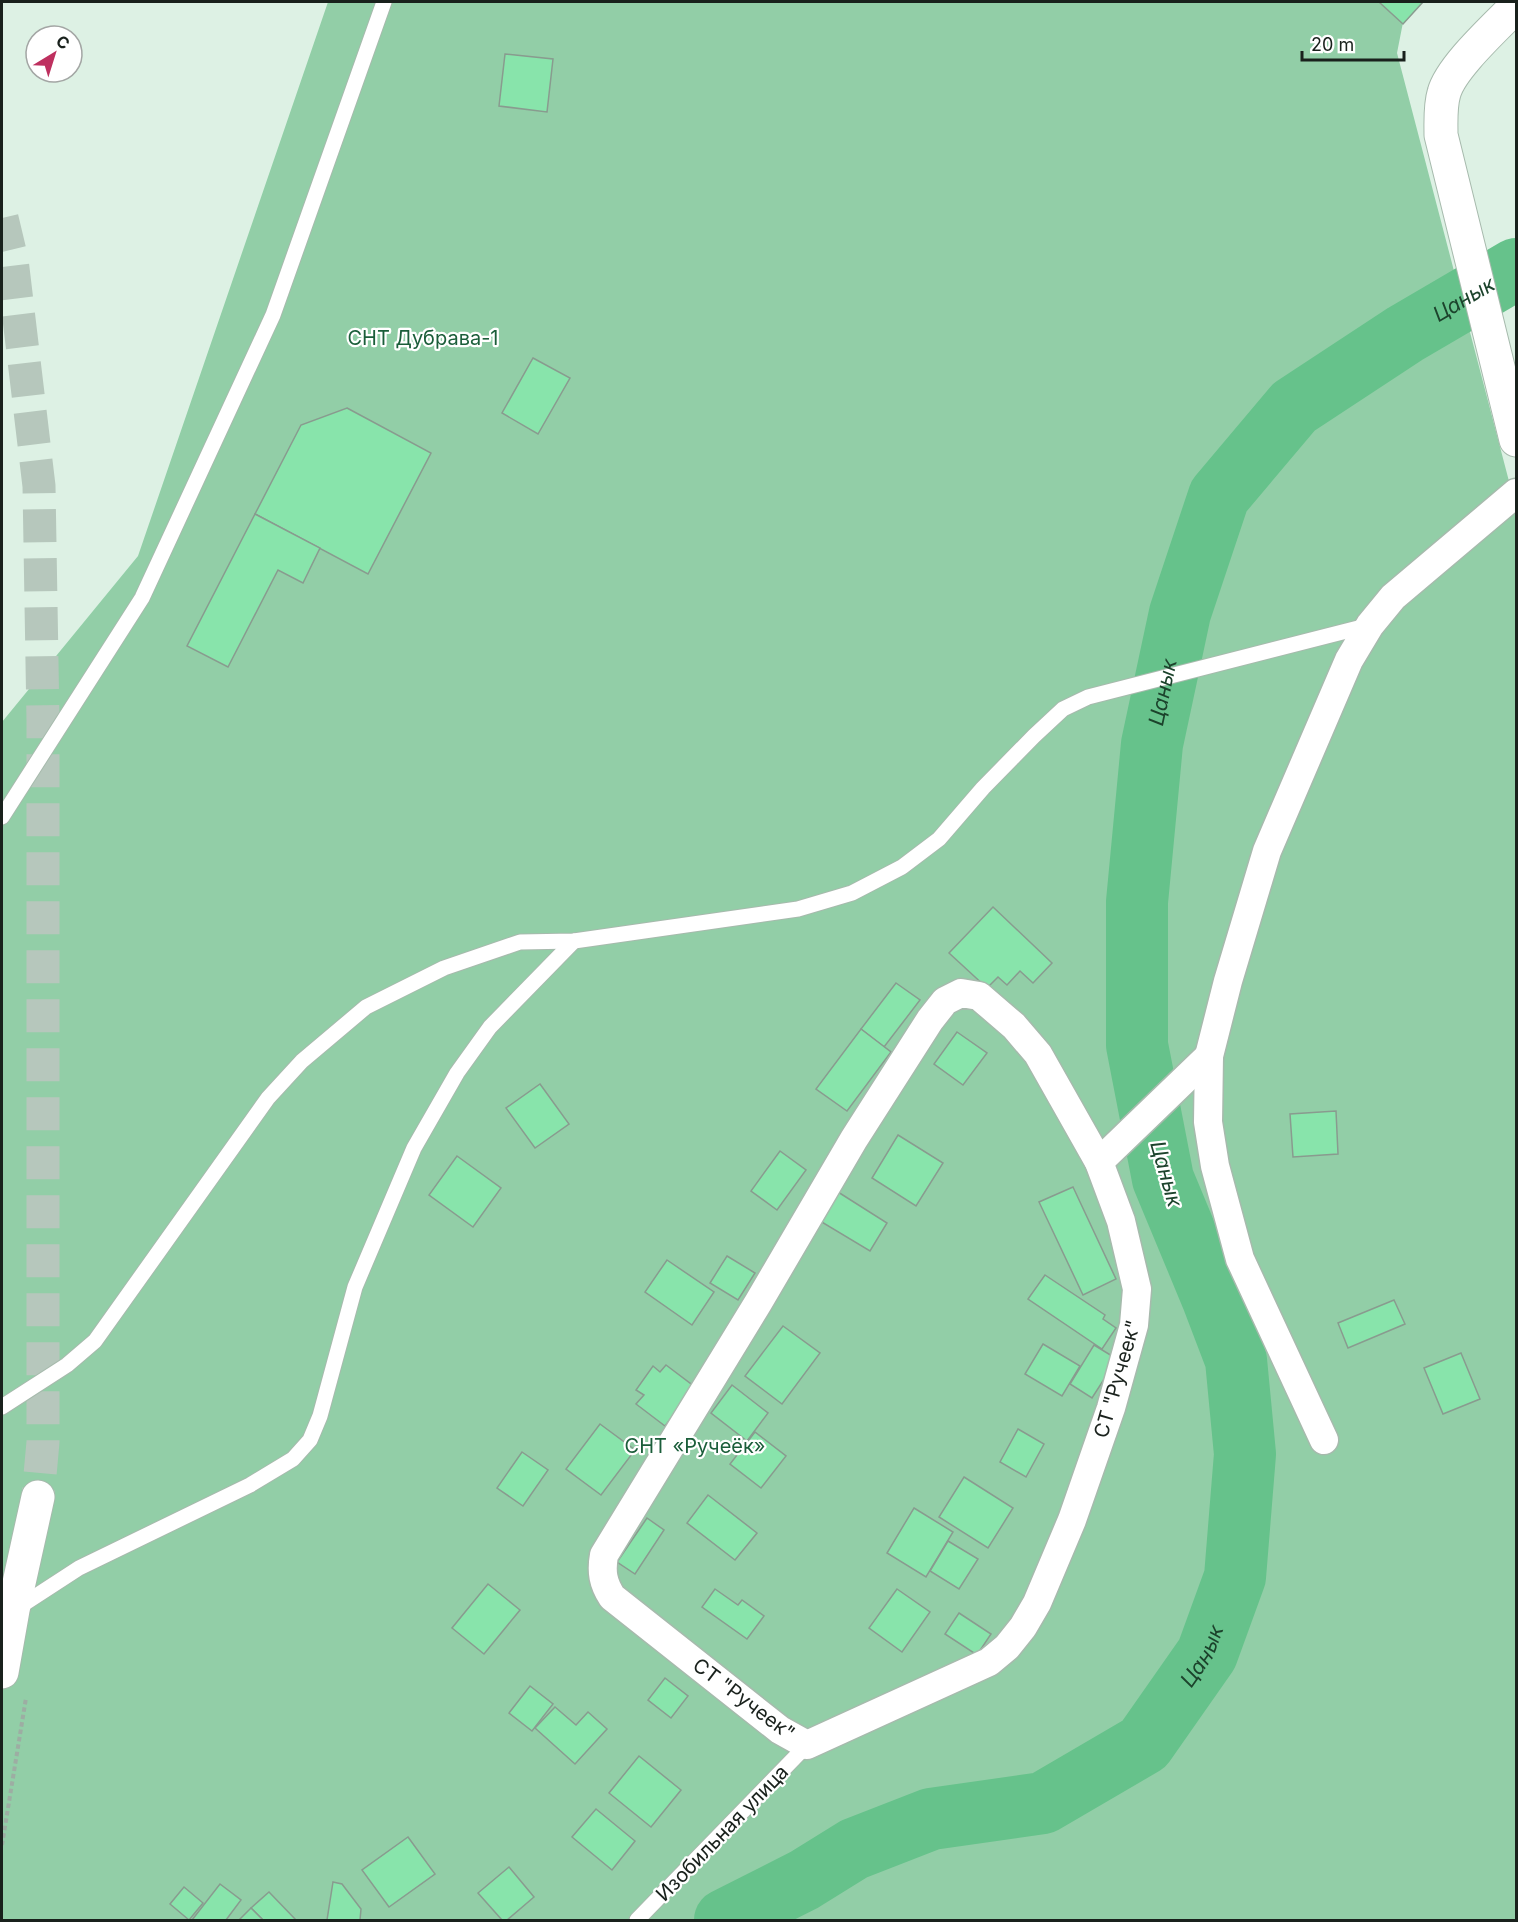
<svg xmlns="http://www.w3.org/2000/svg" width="1518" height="1922" font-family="Inter,sans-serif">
<rect width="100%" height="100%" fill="#ddf1e4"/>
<!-- green -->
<polygon fill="#92cea7" points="328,2 1407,2 1397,53 1516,508 1516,1920 2,1920 2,722 138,556"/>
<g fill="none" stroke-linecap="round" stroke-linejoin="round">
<!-- river -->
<path stroke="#66c28b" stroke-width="62" id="s1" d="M725 1920 804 1880 854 1849 931 1819 1043 1803 1144 1744 1207 1654 1235 1577 1245 1454 1236 1360 1212 1297 1163 1179 1137 1045V902L1152 744 1180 613 1219 496 1294 407 1405 334 1516 269"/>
</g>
<!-- building -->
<g fill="#88e4ab" stroke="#899b8f" stroke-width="1.5">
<polygon points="1379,2 1423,2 1403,24"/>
<polygon points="505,54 553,59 547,112 499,106"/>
<polygon points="533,358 570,378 538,434 502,413"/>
<polygon points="347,408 431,453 368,574 255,514 301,425"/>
<polygon points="255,514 320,548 303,583 278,570 228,667 187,646"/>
<polygon points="993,907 1052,963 1033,983 1020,971 1007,985 998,977 987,988 949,953"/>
<polygon points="896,983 920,1000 884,1047 861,1029"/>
<polygon points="861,1029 891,1052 847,1111 816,1089"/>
<polygon points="957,1032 987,1053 963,1085 934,1064"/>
<polygon points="540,1084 569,1124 535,1148 506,1108"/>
<polygon points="1336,1111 1338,1154 1293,1157 1290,1114"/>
<polygon points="898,1135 943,1163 916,1206 872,1178"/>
<polygon points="780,1151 806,1170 777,1210 751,1191"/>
<polygon points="457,1156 501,1188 473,1227 429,1195"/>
<polygon points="1073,1187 1116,1279 1083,1295 1039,1202"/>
<polygon points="838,1192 887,1223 870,1251 820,1221"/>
<polygon points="727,1256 755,1273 738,1300 710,1283"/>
<polygon points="667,1260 714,1292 692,1325 645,1292"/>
<polygon points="1045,1275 1105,1315 1103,1319 1116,1328 1102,1349 1028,1299"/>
<polygon points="1394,1300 1405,1324 1348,1348 1338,1323"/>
<polygon points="783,1326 820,1353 782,1404 745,1376"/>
<polygon points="1043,1344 1080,1366 1062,1396 1025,1374"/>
<polygon points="1094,1345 1117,1359 1092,1398 1070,1384"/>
<polygon points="1461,1353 1480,1399 1443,1414 1424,1368"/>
<polygon points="666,1365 695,1387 665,1426 636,1404 644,1395 636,1390 653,1366 660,1372"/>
<polygon points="732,1385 768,1413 747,1441 711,1413"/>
<polygon points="600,1424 635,1450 601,1495 566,1469"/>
<polygon points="1018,1429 1044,1444 1026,1477 1000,1462"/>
<polygon points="755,1432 786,1456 761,1488 730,1464"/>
<polygon points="522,1452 548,1470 523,1506 497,1488"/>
<polygon points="964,1477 1013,1508 988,1548 939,1517"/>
<polygon points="708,1495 757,1533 735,1560 687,1523"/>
<polygon points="914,1508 953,1532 926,1577 887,1553"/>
<polygon points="647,1518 664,1530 635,1574 617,1562"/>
<polygon points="948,1541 978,1559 959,1589 930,1571"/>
<polygon points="488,1584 520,1610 484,1654 452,1628"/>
<polygon points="715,1589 738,1605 742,1600 764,1616 747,1639 702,1607"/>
<polygon points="897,1589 930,1612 902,1652 869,1628"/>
<polygon points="959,1613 991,1634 977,1655 945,1634"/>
<polygon points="665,1678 688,1696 671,1718 648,1700"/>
<polygon points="530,1686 553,1704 532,1731 509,1713"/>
<polygon points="555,1707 576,1725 588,1712 607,1729 575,1764 535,1728"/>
<polygon points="639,1756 681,1790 651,1827 609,1793"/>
<polygon points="596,1809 635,1841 612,1870 572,1837"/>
<polygon points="408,1837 435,1874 389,1907 362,1870"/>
<polygon points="509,1867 534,1897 507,1920 502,1920 478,1893"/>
<polygon points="333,1882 342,1884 361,1909 360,1920 327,1920"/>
<polygon points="220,1884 241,1900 226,1920 192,1920"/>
<polygon points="184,1887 203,1903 189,1920 170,1904"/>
<polygon points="269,1892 296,1920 263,1920 251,1908"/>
<polygon points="251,1908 263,1920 239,1920"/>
</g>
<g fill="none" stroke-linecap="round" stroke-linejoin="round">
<!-- primary-tunnel -->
<polyline stroke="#b6c7bc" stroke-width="33" stroke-dasharray="33 16" stroke-linecap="butt" points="2,218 12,260 39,486 43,721 43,1442 38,1497"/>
<defs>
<g id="service">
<polyline points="2,817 142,598 273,315 384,2"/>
<polyline points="2,1407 67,1365 95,1341 268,1098 302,1061 366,1007 444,968 520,942 574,941 798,909 852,893 902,867 939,839 983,788 1034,736 1063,709 1088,697 1370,625"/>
<polyline points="16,1609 79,1568 250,1485 293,1459 310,1440 320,1416 355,1287 414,1148 457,1073 490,1027 574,941"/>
<polyline points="637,1920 807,1745"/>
</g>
<g id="minor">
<path d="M961 993 979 996 1014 1026 1038 1054 1099 1162 1121 1221 1137 1289 1134 1325 1111 1408 1072 1520 1037 1603 1023 1627 1007 1647 989 1662 807 1745 780 1730 612 1597C603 1583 601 1572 604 1555L758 1303 854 1139 930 1020 945 1001Z"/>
<polyline points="1099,1162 1209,1056"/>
<polyline points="1324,1440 1240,1259 1215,1166 1208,1122 1209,1056 1228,981 1267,851 1349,660 1370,625 1393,597 1516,493"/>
</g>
<path id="tertiary" d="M1516 6C1497 26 1451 67 1444 93 1440 106 1441 121 1441 135L1516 440"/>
<polyline id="primary" points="2,1672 13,1610 38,1497"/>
</defs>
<!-- service casing -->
<use href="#service" stroke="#a7baad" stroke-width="17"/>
<!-- minor casing -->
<use href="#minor" stroke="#a7baad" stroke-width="31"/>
<!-- tertiary casing -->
<use href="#tertiary" stroke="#a7baad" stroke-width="35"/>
<!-- primary casing -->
<use href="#primary" stroke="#a7baad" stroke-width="35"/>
<!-- path -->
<polyline stroke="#9dada3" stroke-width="4" stroke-dasharray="4.5 3" stroke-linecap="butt" points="2,1845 26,1698"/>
<!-- service -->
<use href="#service" stroke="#fff" stroke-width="15"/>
<!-- minor -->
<use href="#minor" stroke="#fff" stroke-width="28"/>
<!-- tertiary -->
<use href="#tertiary" stroke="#fff" stroke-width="33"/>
<!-- primary -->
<use href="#primary" stroke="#fff" stroke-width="33"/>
</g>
<g text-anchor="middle" stroke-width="4.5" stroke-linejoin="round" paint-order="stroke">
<!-- park labels -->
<g font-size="20" fill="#1b5e3a" stroke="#fff">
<text x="423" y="345">СНТ Дубрава-1</text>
<text x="695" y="1453">СНТ «Ручеёк»</text>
</g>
<!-- street labels -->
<g font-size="20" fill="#19211c" stroke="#fff">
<text transform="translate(1117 1379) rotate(-74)" y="7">СТ "Ручеек"</text>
<text transform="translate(744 1699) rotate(37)" y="7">СТ "Ручеек"</text>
<text transform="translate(722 1833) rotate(-46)" y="7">Изобильная улица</text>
</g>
<!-- water labels -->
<g font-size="21" font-style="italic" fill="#1c432c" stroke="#fff">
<text dy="7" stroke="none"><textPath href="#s1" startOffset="2078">Цанык</textPath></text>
<text dy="7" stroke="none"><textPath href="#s1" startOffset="1556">Цанык</textPath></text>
<text transform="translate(1166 1174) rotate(74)" y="7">Цанык</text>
<text dy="7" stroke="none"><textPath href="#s1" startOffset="566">Цанык</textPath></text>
</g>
</g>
<!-- border -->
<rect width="1518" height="1922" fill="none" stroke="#19211c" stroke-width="6"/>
<!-- north arrow -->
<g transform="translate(54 54) rotate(38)"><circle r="28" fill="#ffffff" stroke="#a3a6a4" stroke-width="1.5"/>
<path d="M0-4.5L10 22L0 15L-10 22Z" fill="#be305f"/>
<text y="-9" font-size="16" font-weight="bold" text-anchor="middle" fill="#19211c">С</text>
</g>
<!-- scale -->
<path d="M1302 51v9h102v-9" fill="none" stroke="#19211c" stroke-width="3"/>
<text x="1311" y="51" font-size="18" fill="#19211c" stroke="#ffffff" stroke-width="4.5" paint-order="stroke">20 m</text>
</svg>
